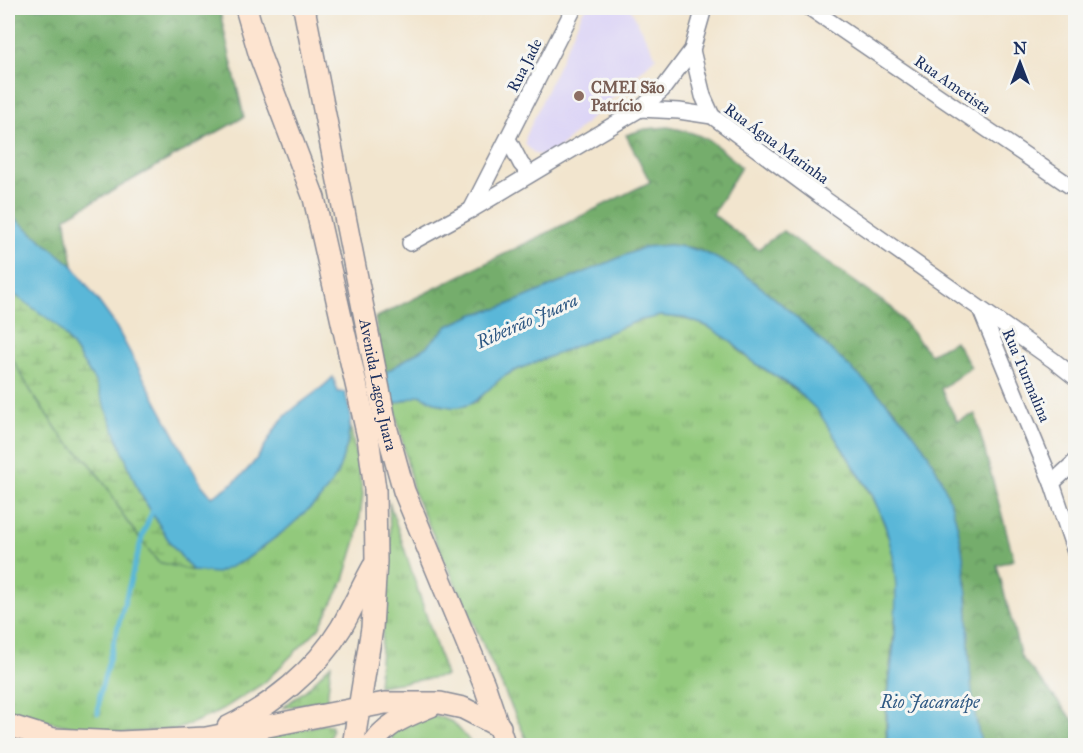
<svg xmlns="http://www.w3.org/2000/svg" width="1083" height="753" font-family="'IM FELL Great Primer',serif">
<defs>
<pattern id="grass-tufts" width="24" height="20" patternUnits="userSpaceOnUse" patternTransform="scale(1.5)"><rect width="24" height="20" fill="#92c97c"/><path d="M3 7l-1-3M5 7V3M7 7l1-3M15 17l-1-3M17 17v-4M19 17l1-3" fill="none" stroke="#76a469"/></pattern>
<pattern id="forest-crowns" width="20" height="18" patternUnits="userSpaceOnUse" patternTransform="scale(1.5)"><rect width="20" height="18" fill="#75ad6c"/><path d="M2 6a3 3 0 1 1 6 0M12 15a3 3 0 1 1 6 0" fill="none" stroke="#5f8d5c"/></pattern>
<pattern id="wetland-marsh" width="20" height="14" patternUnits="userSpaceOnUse" patternTransform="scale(1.5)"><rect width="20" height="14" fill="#92c97c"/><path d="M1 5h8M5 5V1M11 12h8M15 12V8" fill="none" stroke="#76a469"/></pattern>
</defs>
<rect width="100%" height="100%" fill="#f6f6f2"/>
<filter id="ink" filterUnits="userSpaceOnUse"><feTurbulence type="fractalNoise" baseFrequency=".0167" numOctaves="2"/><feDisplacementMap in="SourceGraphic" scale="12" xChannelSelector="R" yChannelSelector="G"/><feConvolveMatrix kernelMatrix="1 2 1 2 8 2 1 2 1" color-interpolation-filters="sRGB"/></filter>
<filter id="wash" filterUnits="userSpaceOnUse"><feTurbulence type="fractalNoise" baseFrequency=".008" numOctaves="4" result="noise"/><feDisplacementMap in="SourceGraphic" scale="24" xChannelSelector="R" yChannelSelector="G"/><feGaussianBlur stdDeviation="1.35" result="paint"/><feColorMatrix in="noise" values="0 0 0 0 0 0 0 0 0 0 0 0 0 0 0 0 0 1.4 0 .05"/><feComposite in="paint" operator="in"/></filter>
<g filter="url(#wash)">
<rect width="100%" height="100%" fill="#f2e5ce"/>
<!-- built -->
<polygon fill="#ddd5f6" points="587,8 630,8 656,57 555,152 545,156 535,154 525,144 526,136 583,11"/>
<!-- grass -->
<g fill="url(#grass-tufts)" stroke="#567c6d" stroke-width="1.5">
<path d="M660 316C686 318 707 323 728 339 736 346 742 355 751 361 774 376 798 389 817 410 826 420 832 433 839 444 862 479 885 513 893 554 905 618 880 682 887 745H529L414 493 394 404 420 395 443 406 475 403 498 380 514 371 637 321Z"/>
<polygon points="8,351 32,393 63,438 89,462 109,490 125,519 158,561 193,571 245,560 288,528 320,498 337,475 347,445 350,424 363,494 357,537 344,580 319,628 264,683 218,712 176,730 101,734 8,712"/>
<polygon points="389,502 446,676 378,686 390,539"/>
<polygon points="331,664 327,700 282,708 307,689"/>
<polygon points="425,712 453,722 473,745 392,746 392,723"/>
<polygon points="323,724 331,725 332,731 328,745 236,746"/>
</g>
<!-- forest -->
<g fill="url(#forest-crowns)" stroke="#486e65" stroke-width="1.5">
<path d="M8 8H219L244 117 66 217C66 233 71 250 73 266L8 213Z"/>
<path d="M668 127C706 134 714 142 741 167L713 214 758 249 783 231 892 308 930 354 955 341 971 367 941 389 957 421 975 414 1014 560 997 565 1021 657 1075 722V745H982L975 722 970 689 967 583 896 411 780 303 748 278 693 248 670 245 645 247 500 308 475 314 448 326 426 347 383 374 375 318 650 182 626 135 645 129Z"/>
</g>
<!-- wetland -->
<polygon fill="url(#wetland-marsh)" stroke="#567c6d" stroke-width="1.5" points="8,290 58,325 75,350 96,383 138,490 171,544 193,571 158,562 125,519 109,490 89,462 63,438 32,393 8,351"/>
<!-- water -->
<g fill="#5ab7d8" stroke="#3a739b" stroke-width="1.5">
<path d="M8 213 73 266 114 323 201 484 212 497C231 486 248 472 260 454 267 443 272 432 280 422 295 403 317 395 333 377L338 392H345L351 416 347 445 337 475 321 498 288 528 245 560 217 573 193 571 171 544 138 490 96 383 75 350 57 325 8 290Z"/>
<path d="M670 245C685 247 699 249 714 257 758 279 795 316 831 350 863 380 897 408 922 445 940 471 954 507 960 538 974 607 962 678 982 745H887V704L895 635 896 586 893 555 885 525 872 494 818 411 793 387 752 361 728 339 707 326 684 318 660 316 637 321 514 371C508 374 502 377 498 381 481 395 471 412 446 406 437 404 428 399 420 395L394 404 383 374 426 347 448 326 475 314 500 308 645 247Z"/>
</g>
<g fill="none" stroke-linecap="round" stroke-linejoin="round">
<!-- stream -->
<polyline stroke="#5ab7d8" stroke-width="5" points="98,713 100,693 143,534 154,507"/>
</g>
</g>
<g filter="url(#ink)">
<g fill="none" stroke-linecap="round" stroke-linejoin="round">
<defs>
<g id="street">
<polyline points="810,8 1076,190"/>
<polyline points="692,50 703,96 712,116"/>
<polyline points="640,109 662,90 692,50 704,8"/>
<polyline points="508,139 521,164 530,174"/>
<polyline points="471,210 574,8"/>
<polyline points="410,243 471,210 640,109 679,111 712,116 823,198 1053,360 1076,378"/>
<polyline points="981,311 1052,483 1076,555"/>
<polyline points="1052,483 1076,461"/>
</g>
<g id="secondary">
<polyline points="246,8 260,56 314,198 368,437 375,489 376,561 372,628 353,746"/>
<path id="s1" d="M304 8 387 430 404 491 484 684 505 746"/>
<polyline points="8,725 66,743"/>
<path d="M228 727C272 705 315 671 341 628 352 609 362 587 373 567"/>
<polyline points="53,739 120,742 206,738 385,703 440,703 463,708 500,727"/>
<path d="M372 746C385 723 408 716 431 706"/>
</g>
</defs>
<!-- street casing -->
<use href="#street" stroke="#868a96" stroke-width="18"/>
<!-- secondary casing -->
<use href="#secondary" stroke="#868a96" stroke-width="24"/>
<!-- street -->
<use href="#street" stroke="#fff" stroke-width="15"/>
<!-- secondary -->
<use href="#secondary" stroke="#fde4d0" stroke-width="21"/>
</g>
</g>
<!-- markers -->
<circle fill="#8d6e63" stroke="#f6f6f2" stroke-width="2" cx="579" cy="96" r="6"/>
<g text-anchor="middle" stroke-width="6" stroke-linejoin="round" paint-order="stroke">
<!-- street labels -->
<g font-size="16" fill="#1b2f5e" stroke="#f6f6f2">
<text transform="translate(524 65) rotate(-63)" y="6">Rua Jade</text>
<text transform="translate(953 84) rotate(35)" y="6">Rua Ametista</text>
<text transform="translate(777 143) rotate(36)" y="6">Rua Água Marinha</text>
<text transform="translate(1027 375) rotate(67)" y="6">Rua Turmalina</text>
<text dy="6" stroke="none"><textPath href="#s1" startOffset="384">Avenida Lagoa Juara</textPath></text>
</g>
<!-- education labels -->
<g font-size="16" font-weight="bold" fill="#785e54" stroke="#f6f6f2" text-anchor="start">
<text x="591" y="93">CMEI São<tspan x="591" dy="18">Patrício</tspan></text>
</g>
<!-- water labels -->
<g font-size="18" font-style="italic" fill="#2e5883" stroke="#f6f6f2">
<text transform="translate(527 321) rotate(-24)" y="6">Ribeirão Juara</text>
<text x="930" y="708">Rio Jacaraípe</text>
</g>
</g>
<!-- margin -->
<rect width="1083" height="753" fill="none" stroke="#f6f6f2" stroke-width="30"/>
<!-- north arrow -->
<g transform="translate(1020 63)" stroke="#f6f6f2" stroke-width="4.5" paint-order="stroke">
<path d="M0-4.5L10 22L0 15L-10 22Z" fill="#1b2f5e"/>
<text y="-9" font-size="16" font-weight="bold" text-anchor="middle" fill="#1b2f5e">N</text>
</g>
</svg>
